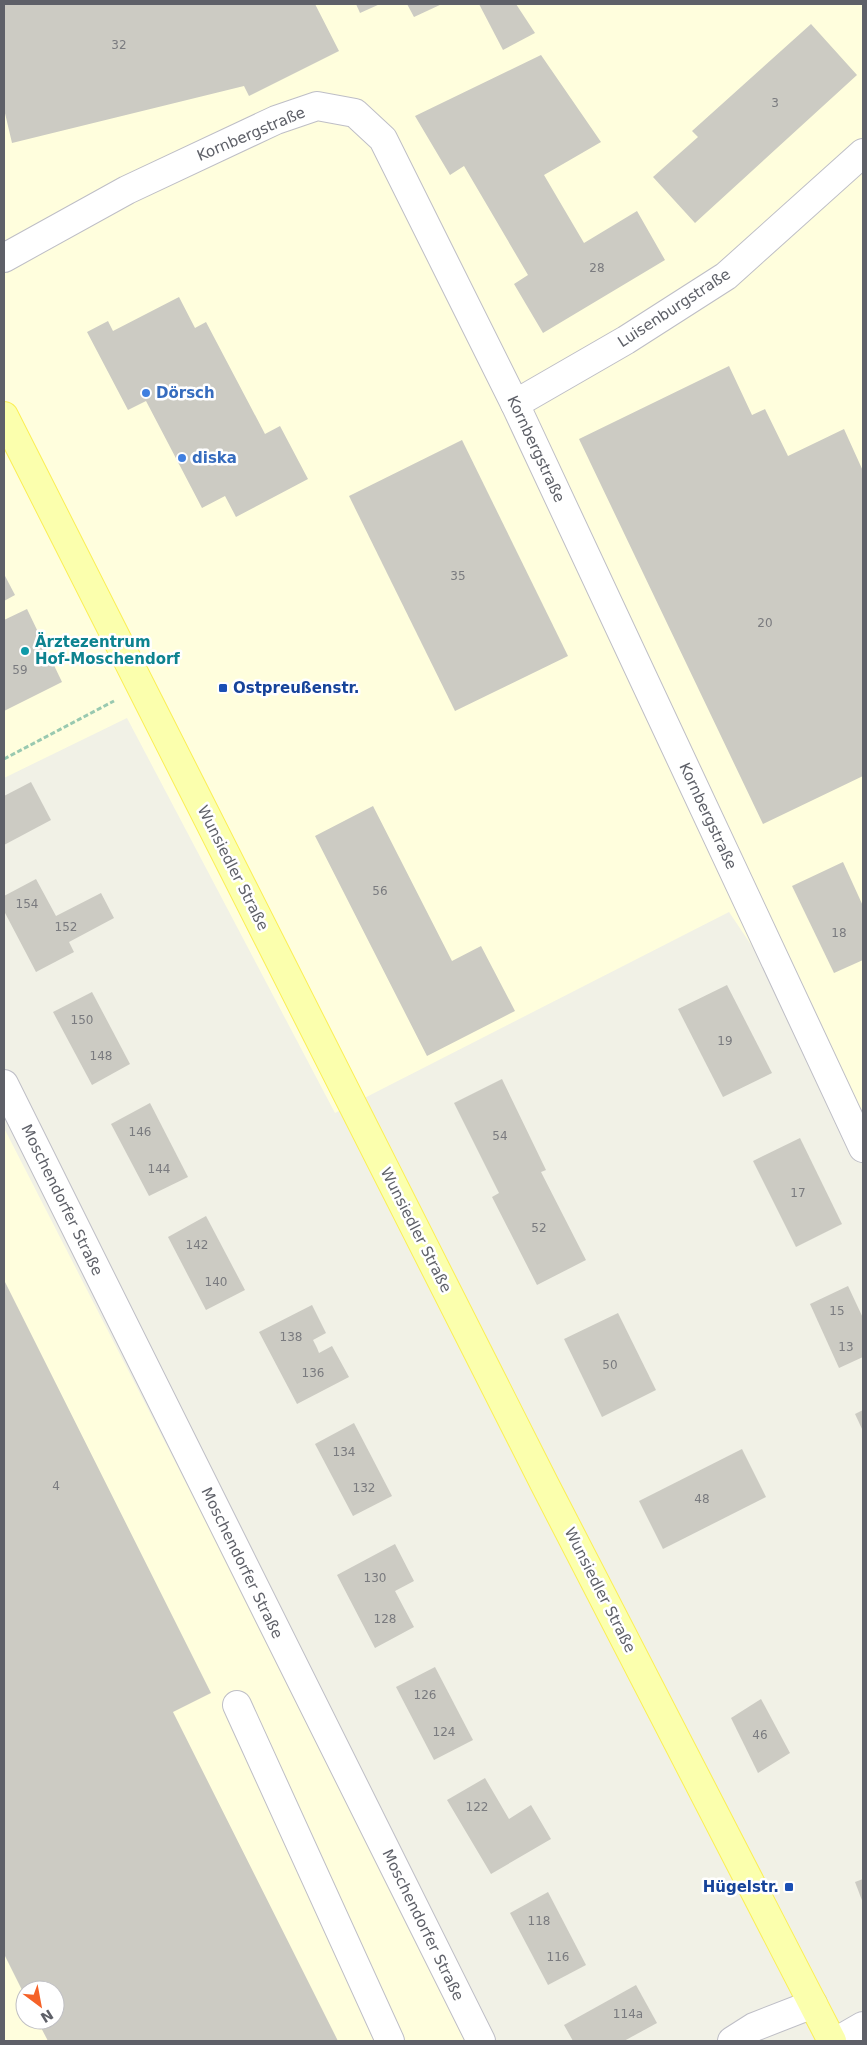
<svg xmlns="http://www.w3.org/2000/svg" width="867" height="2045" font-family="'DejaVu Sans',sans-serif">
<rect width="100%" height="100%" fill="#f1f1e6"/>
<!-- commercial -->
<g fill="#fffedd" fill-rule="evenodd">
<polygon points="4,4 863,4 863,1111 729,912 335,1113 127,718 4,778"/>
<path d="M4 1128 472 2041H4ZM25 1990H55V2020H25Z"/>
</g>
<!-- building -->
<g fill="#cccbc3">
<polygon points="4,4 315,4 339,51 249,96 244,86 12,143 4,109"/>
<polygon points="356,4 380,4 360,13"/>
<polygon points="407,4 442,4 414,17"/>
<polygon points="479,4 516,4 535,33 503,50"/>
<polygon points="811,24 857,75 695,223 653,177 698,137 692,131"/>
<polygon points="541,55 601,142 544,175 584,243 637,211 665,260 543,333 514,284 528,275 464,166 450,175 415,116"/>
<polygon points="179,297 195,328 206,322 265,434 280,426 308,479 236,517 225,496 202,508 146,401 128,410 87,332 108,321 113,331"/>
<polygon points="729,366 752,415 765,409 788,456 844,429 863,471 863,776 763,824 579,439"/>
<polygon points="462,440 568,656 455,711 349,496"/>
<polygon points="4,574 15,595 4,601"/>
<polygon points="27,609 62,682 4,711 4,620"/>
<polygon points="31,782 51,820 4,845 4,796"/>
<polygon points="373,806 452,961 481,946 515,1011 427,1056 315,836"/>
<polygon points="843,862 863,906 863,960 834,973 792,886"/>
<polygon points="36,879 56,916 101,893 114,918 69,942 74,952 36,972 4,911 4,896"/>
<polygon points="727,985 772,1073 723,1097 678,1009"/>
<polygon points="92,992 130,1064 92,1085 53,1012"/>
<polygon points="502,1079 546,1170 541,1172 586,1260 537,1285 492,1197 499,1193 454,1103"/>
<polygon points="150,1103 188,1177 149,1196 111,1124"/>
<polygon points="800,1138 842,1224 796,1247 753,1161"/>
<polygon points="206,1216 245,1290 206,1310 168,1237"/>
<polygon points="4,1280 211,1693 173,1712 338,2041 48,2041 37,2020 55,2020 55,1990 25,1990 25,1996 4,1954"/>
<polygon points="848,1286 863,1318 863,1357 839,1368 810,1304"/>
<polygon points="312,1305 326,1333 313,1340 317,1348 319,1353 332,1346 349,1377 297,1404 259,1332"/>
<polygon points="618,1313 656,1390 602,1417 564,1339"/>
<polygon points="863,1410 863,1431 855,1414"/>
<polygon points="354,1423 392,1496 353,1516 315,1444"/>
<polygon points="742,1449 766,1497 663,1549 639,1501"/>
<polygon points="395,1544 414,1581 395,1591 414,1627 375,1648 337,1575"/>
<polygon points="435,1667 473,1740 434,1760 396,1687"/>
<polygon points="761,1699 790,1753 758,1773 731,1718"/>
<polygon points="485,1778 509,1819 531,1805 551,1839 491,1874 447,1800"/>
<polygon points="863,1879 863,1903 855,1882"/>
<polygon points="548,1892 586,1965 548,1985 510,1913"/>
<polygon points="636,1985 657,2023 624,2041 573,2041 564,2025"/>
</g>
<g fill="none" stroke-linecap="round" stroke-linejoin="round">
<defs>
<g id="minor">
<polyline points="4,258 127,190 276,120 317,106 355,113 383,139 515,404 863,1148"/>
<polyline points="515,404 626,340 726,276 863,153"/>
<polyline points="4,1084 481,2041"/>
<polyline points="237,1705 390,2041"/>
<polyline points="732,2041 754,2027 813,2004"/>
<polyline points="837,2041 863,2026"/>
</g>
<polyline id="major" points="4,416 544,1483 832,2041"/>
</defs>
<!-- minor casing -->
<use href="#minor" stroke="#bebec6" stroke-width="30"/>
<!-- major casing -->
<use href="#major" stroke="#fbef55" stroke-width="30"/>
<!-- path -->
<polyline stroke="#99c9b0" stroke-width="3" stroke-dasharray="5 2.5" stroke-linecap="butt" points="4,759 114,701"/>
<!-- minor -->
<use href="#minor" stroke="#fff" stroke-width="28"/>
<!-- major -->
<use href="#major" stroke="#fbffad" stroke-width="28"/>
</g>
<!-- markers -->
<g fill="#3f7fe0" stroke="#fff" stroke-width="2">
<circle cx="146" cy="393" r="5"/>
<circle cx="182" cy="458" r="5"/>
</g>
<circle fill="#0f9aa8" stroke="#fff" stroke-width="2" cx="25" cy="651" r="5"/>
<g fill="#1a4fb4" stroke="#fff" stroke-width="2">
<rect x="218" y="683" width="10" height="10" rx="2.5"/>
<rect x="784" y="1882" width="10" height="10" rx="2.5"/>
</g>
<g text-anchor="middle" stroke-width="5" stroke-linejoin="round" paint-order="stroke">
<!-- number labels -->
<g font-size="12" fill="#7a7b7f">
<text x="119" y="49">32</text>
<text x="775" y="107">3</text>
<text x="597" y="272">28</text>
<text x="458" y="580">35</text>
<text x="765" y="627">20</text>
<text x="20" y="674">59</text>
<text x="380" y="895">56</text>
<text x="27" y="908">154</text>
<text x="66" y="931">152</text>
<text x="839" y="937">18</text>
<text x="82" y="1024">150</text>
<text x="725" y="1045">19</text>
<text x="101" y="1060">148</text>
<text x="140" y="1136">146</text>
<text x="500" y="1140">54</text>
<text x="159" y="1173">144</text>
<text x="798" y="1197">17</text>
<text x="539" y="1232">52</text>
<text x="197" y="1249">142</text>
<text x="216" y="1286">140</text>
<text x="837" y="1315">15</text>
<text x="291" y="1341">138</text>
<text x="846" y="1351">13</text>
<text x="610" y="1369">50</text>
<text x="313" y="1377">136</text>
<text x="344" y="1456">134</text>
<text x="56" y="1490">4</text>
<text x="364" y="1492">132</text>
<text x="702" y="1503">48</text>
<text x="375" y="1582">130</text>
<text x="385" y="1623">128</text>
<text x="425" y="1699">126</text>
<text x="444" y="1736">124</text>
<text x="760" y="1739">46</text>
<text x="477" y="1811">122</text>
<text x="539" y="1925">118</text>
<text x="558" y="1961">116</text>
<text x="628" y="2018">114a</text>
</g>
<!-- street labels -->
<g font-size="15" fill="#5e6068" stroke="#fff">
<text transform="translate(251 134) rotate(-23)" y="5">Kornbergstraße</text>
<text transform="translate(674 308) rotate(-33)" y="5">Luisenburgstraße</text>
<text transform="translate(536 449) rotate(65)" y="5">Kornbergstraße</text>
<text transform="translate(708 816) rotate(65)" y="5">Kornbergstraße</text>
<text transform="translate(233 868) rotate(63)" y="5">Wunsiedler Straße</text>
<text transform="translate(62 1200) rotate(64)" y="5">Moschendorfer Straße</text>
<text transform="translate(416 1230) rotate(63)" y="5">Wunsiedler Straße</text>
<text transform="translate(242 1563) rotate(64)" y="5">Moschendorfer Straße</text>
<text transform="translate(600 1590) rotate(63)" y="5">Wunsiedler Straße</text>
<text transform="translate(423 1925) rotate(64)" y="5">Moschendorfer Straße</text>
</g>
<!-- shop labels -->
<g font-size="15" font-weight="bold" fill="#366cbe" stroke="#fff" text-anchor="start">
<text x="156" y="398">Dörsch</text>
<text x="192" y="463">diska</text>
</g>
<!-- culture labels -->
<g font-size="15" font-weight="bold" fill="#0d838f" stroke="#fff" text-anchor="start">
<text x="35" y="647">Ärztezentrum<tspan x="35" dy="17">Hof-Moschendorf</tspan></text>
</g>
<!-- transit labels -->
<g font-size="15" font-weight="bold" fill="#164399" stroke="#fff" text-anchor="start">
<text x="233" y="693">Ostpreußenstr.</text>
<text x="779" y="1892" text-anchor="end">Hügelstr.</text>
</g>
</g>
<!-- border -->
<rect width="867" height="2045" fill="none" stroke="#5e6068" stroke-width="10"/>
<!-- north arrow -->
<g transform="translate(40 2005) rotate(148)"><circle r="24" fill="#ffffff" stroke="#bfbfc3"/>
<path d="M0-4L9 19L0 12L-9 19Z" fill="#f56228"/>
<text y="-8" font-size="14" font-weight="bold" text-anchor="middle" fill="#5e6068">N</text>
</g>
</svg>
